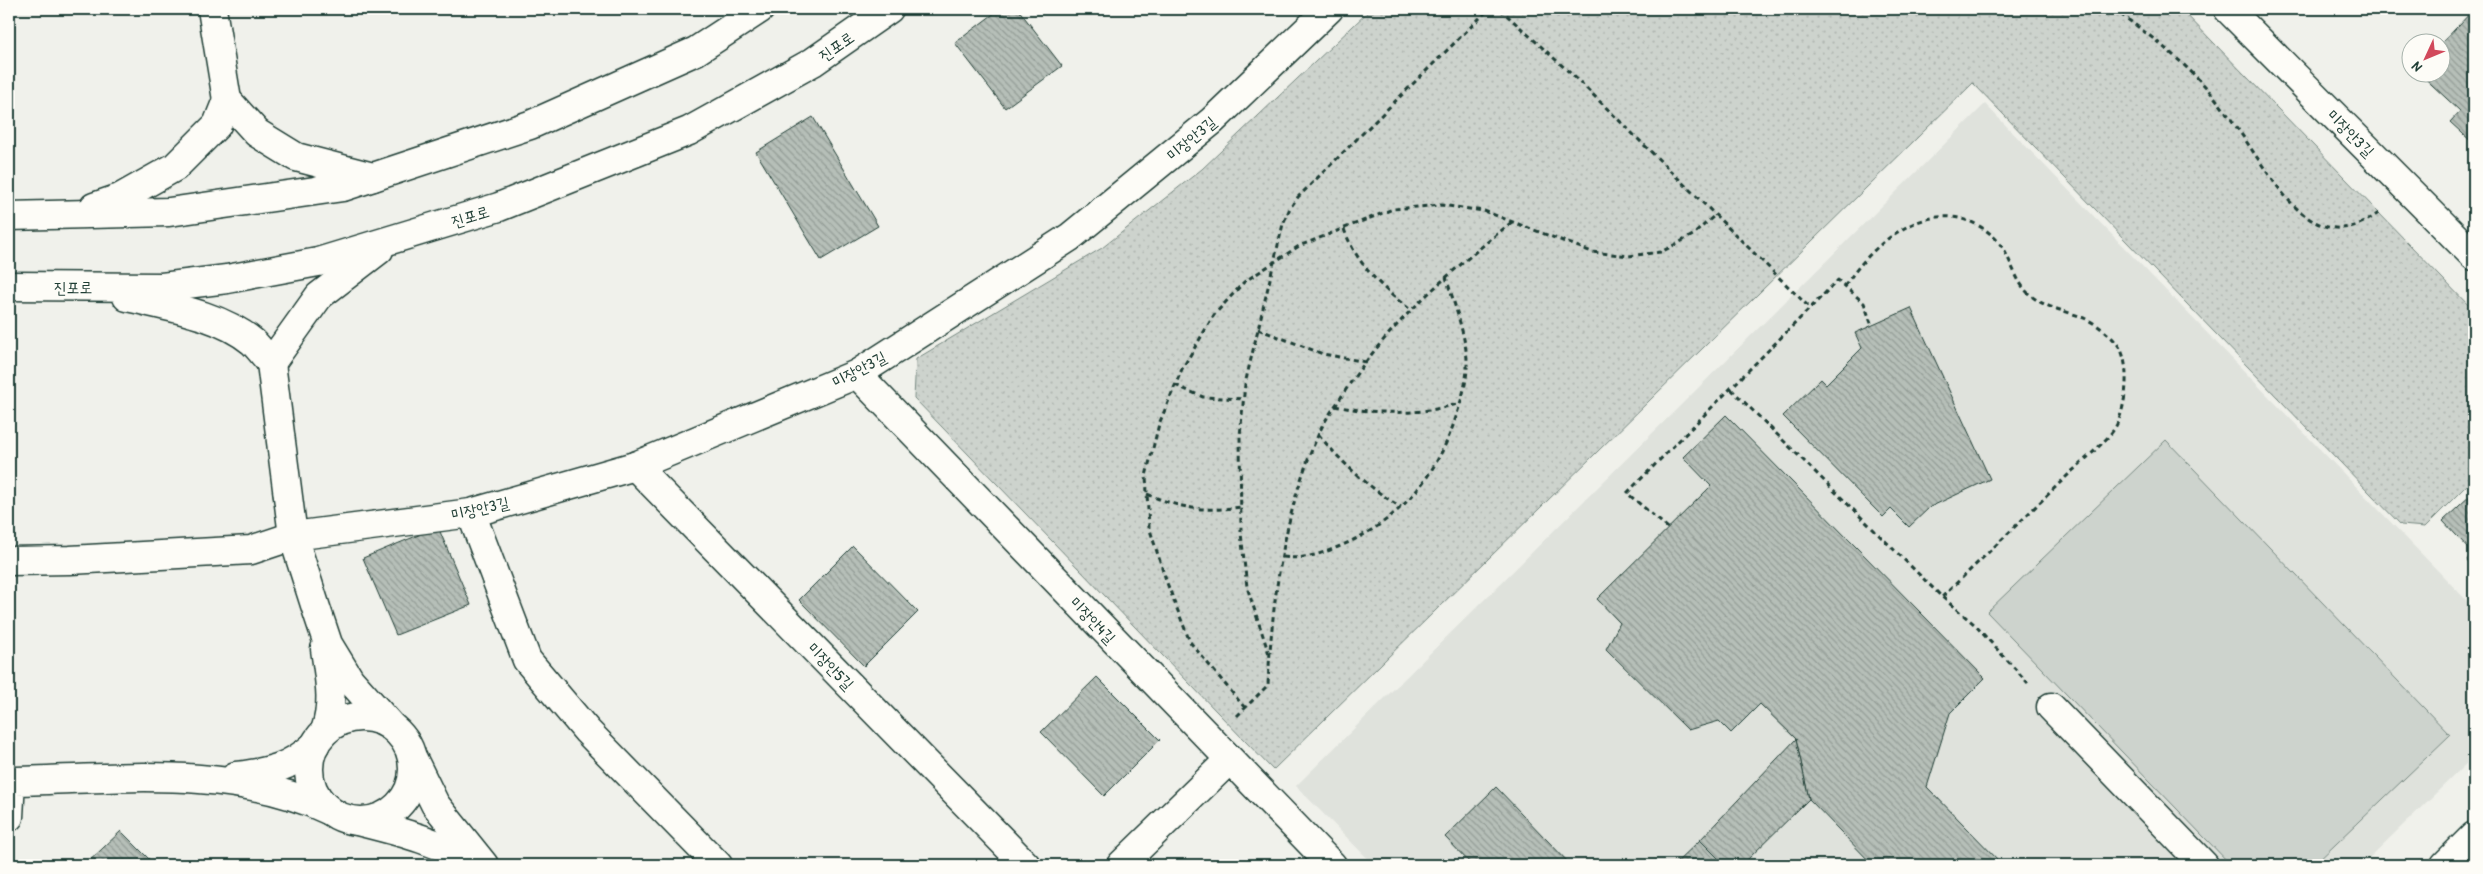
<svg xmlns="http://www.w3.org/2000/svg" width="2483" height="874" font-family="'Patrick Hand','Poor Story',sans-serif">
<defs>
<pattern id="park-dots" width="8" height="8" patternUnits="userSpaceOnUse" patternTransform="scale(1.25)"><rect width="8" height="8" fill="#cdd3cd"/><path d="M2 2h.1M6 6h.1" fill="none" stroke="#b0b6b1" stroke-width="1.8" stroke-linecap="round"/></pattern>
<pattern id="building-back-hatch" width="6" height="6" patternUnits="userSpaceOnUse" patternTransform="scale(1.25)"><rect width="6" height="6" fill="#b6bfb8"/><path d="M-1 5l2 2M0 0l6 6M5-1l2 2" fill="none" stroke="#939c96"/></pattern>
</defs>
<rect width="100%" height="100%" fill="#f0f1eb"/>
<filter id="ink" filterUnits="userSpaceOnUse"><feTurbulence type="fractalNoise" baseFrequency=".02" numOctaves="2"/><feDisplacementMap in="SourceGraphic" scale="10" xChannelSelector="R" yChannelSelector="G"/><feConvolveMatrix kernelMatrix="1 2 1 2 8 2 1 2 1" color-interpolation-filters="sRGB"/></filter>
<g filter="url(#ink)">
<!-- built -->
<polygon fill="#dfe2dc" points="1985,104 2474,608 2474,756 2362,865 1374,865 1296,786"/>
<!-- grass -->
<polygon fill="#cdd3cd" stroke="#768880" points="2166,440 2450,735 2314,865 2231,865 1987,612"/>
<!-- park -->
<polygon fill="url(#park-dots)" stroke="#768880" points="1371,9 2181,9 2474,311 2474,478 2425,527 2401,525 1973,83 1273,770 914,398 916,359 1102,248 1202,169"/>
<!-- building -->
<g fill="url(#building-back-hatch)" stroke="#1f3d34">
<polygon points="1000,9 1018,9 1062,66 1005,108 955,43"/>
<polygon points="2474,9 2474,144 2450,122 2460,111 2418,72 2440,72 2440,45"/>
<polygon points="813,117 878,226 821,260 756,152"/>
<polygon points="1911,308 1990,479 1930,507 1909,527 1891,509 1883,517 1783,416 1821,379 1826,384 1862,348 1855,333"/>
<polygon points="1726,415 1985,678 1950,713 1927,787 2003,865 1873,865 1809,799 1796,739 1760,704 1731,733 1719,721 1688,730 1606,649 1620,623 1597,599 1711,486 1683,457"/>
<polygon points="2474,492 2474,568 2467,560 2472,552 2443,521"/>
<polygon points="438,527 471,605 396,635 363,558"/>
<polygon points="853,546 918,612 864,666 799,600"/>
<polygon points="1097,677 1160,740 1104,796 1041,732"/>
<polygon points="1796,739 1809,799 1742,865 1725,865 1700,840"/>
<polygon points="1496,787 1571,865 1472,865 1445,837"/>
<polygon points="121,831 155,865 85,865"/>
<polygon points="1700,840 1725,865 1674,865"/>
</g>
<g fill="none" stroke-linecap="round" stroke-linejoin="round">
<defs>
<g id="minor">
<polyline points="212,9 227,100"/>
<polyline points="2228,9 2474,256"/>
<polyline points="94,207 120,198 175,167 217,125 227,100 257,133 296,157 373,177"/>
<polyline points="9,216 169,212 343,187 530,125 696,51 760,9"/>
<polyline points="9,286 162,287 227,279 318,262 499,207 689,131 813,62 889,9"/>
<path d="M127 297C169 307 219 314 253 342 259 348 265 356 271 363L319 296 379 250"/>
<polyline points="271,363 293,536 316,608 328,644 350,680 391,726"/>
<polyline points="857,374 1332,865"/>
<polyline points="635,466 1026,865"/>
<polyline points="471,513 527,660 587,731 718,865"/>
<polyline points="9,561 70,560 251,550 293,536 471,513 635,466 857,374 1070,237 1212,121 1329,9"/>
<path d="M325 649C329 678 335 703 325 731"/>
<polyline points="2051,707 2204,865"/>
<circle cx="361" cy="769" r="52"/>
<polyline points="413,759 435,804 484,865"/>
<path d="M236 776C270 772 289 768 315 745"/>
<path d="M9 817 11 781C114 779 231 764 328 810"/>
<path d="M361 822C401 832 442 842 476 865"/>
<polyline points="1121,865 1228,761"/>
<polyline points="2445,865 2474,836"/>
</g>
</defs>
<!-- minor casing -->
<use href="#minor" stroke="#1f3d34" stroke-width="31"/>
<!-- path -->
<g stroke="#1f3d34" stroke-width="3" stroke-dasharray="5 4" stroke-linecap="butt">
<polyline points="1500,9 1579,81 1810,308"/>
<path d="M2113 9C2145 31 2177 56 2204 85 2223 106 2240 132 2256 156 2287 201 2321 256 2380 212"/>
<path d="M1344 229C1356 263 1382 289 1411 310"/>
<path d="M1845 286C1876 237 1940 188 1994 237 2010 252 2012 276 2027 292 2042 308 2065 310 2084 318 2097 324 2115 338 2121 350 2130 370 2126 405 2117 424 2111 438 2082 462 2070 473 2028 514 1985 556 1942 597"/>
<polyline points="1258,329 1323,354 1366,362"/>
<polyline points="1175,385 1203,397 1244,399"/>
<polyline points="1731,389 1942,597 1974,624 2028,683"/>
<path d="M1335 406C1376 414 1420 416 1460 403"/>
<path d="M1319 435C1341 462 1370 489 1401 507"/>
<path d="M1147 494C1182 509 1204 512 1241 507"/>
<polyline points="1668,528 1627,493 1838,280 1864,303 1872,326"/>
<path d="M1283 557C1302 560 1321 554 1338 547 1399 522 1436 478 1456 417 1461 401 1467 383 1467 365 1468 342 1453 300 1446 277"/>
<polyline points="1269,654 1247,587 1241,533 1240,436 1245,384 1283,224 1290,208 1298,197 1489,9"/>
<polyline points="1245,708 1190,642 1167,583 1149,527 1146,476 1159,424 1182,369 1214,315 1244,282 1299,246 1393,209 1441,205 1484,211 1592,252 1629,256 1661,252 1693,235 1715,215"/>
<path d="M1237 716 1268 685C1272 600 1284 509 1320 431 1325 420 1333 409 1340 399 1384 327 1448 274 1513 221"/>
</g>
<!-- minor -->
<use href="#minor" stroke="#fdfcf7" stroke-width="28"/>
</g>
</g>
<g text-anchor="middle" stroke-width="4" stroke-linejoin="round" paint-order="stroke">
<!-- street labels -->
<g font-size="16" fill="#1f3d34" stroke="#fdfcf7">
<text transform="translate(836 46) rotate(-35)" y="6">진포로</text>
<text transform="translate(2351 133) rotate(45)" y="6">미장안3길</text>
<text transform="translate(1191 138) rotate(-40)" y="6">미장안3길</text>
<text transform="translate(470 216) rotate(-17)" y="6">진포로</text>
<text x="73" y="293">진포로</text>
<text transform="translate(859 369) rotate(-28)" y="6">미장안3길</text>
<text transform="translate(480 508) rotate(-13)" y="6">미장안3길</text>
<text transform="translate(1093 620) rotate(46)" y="6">미장안4길</text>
<text transform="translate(831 666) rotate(46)" y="6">미장안5길</text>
</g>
</g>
<!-- margin -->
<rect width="2483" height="874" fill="none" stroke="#fdfcf7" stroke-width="30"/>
<rect x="15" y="15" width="2453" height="844" fill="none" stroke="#1f3d34" stroke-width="2" filter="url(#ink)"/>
<!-- north arrow -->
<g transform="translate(2426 58) rotate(226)"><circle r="24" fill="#fdfcf7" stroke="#a4b0a9"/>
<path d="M0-4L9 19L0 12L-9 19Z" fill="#d1495b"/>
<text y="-8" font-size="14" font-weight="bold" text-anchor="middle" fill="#1f3d34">N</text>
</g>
</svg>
